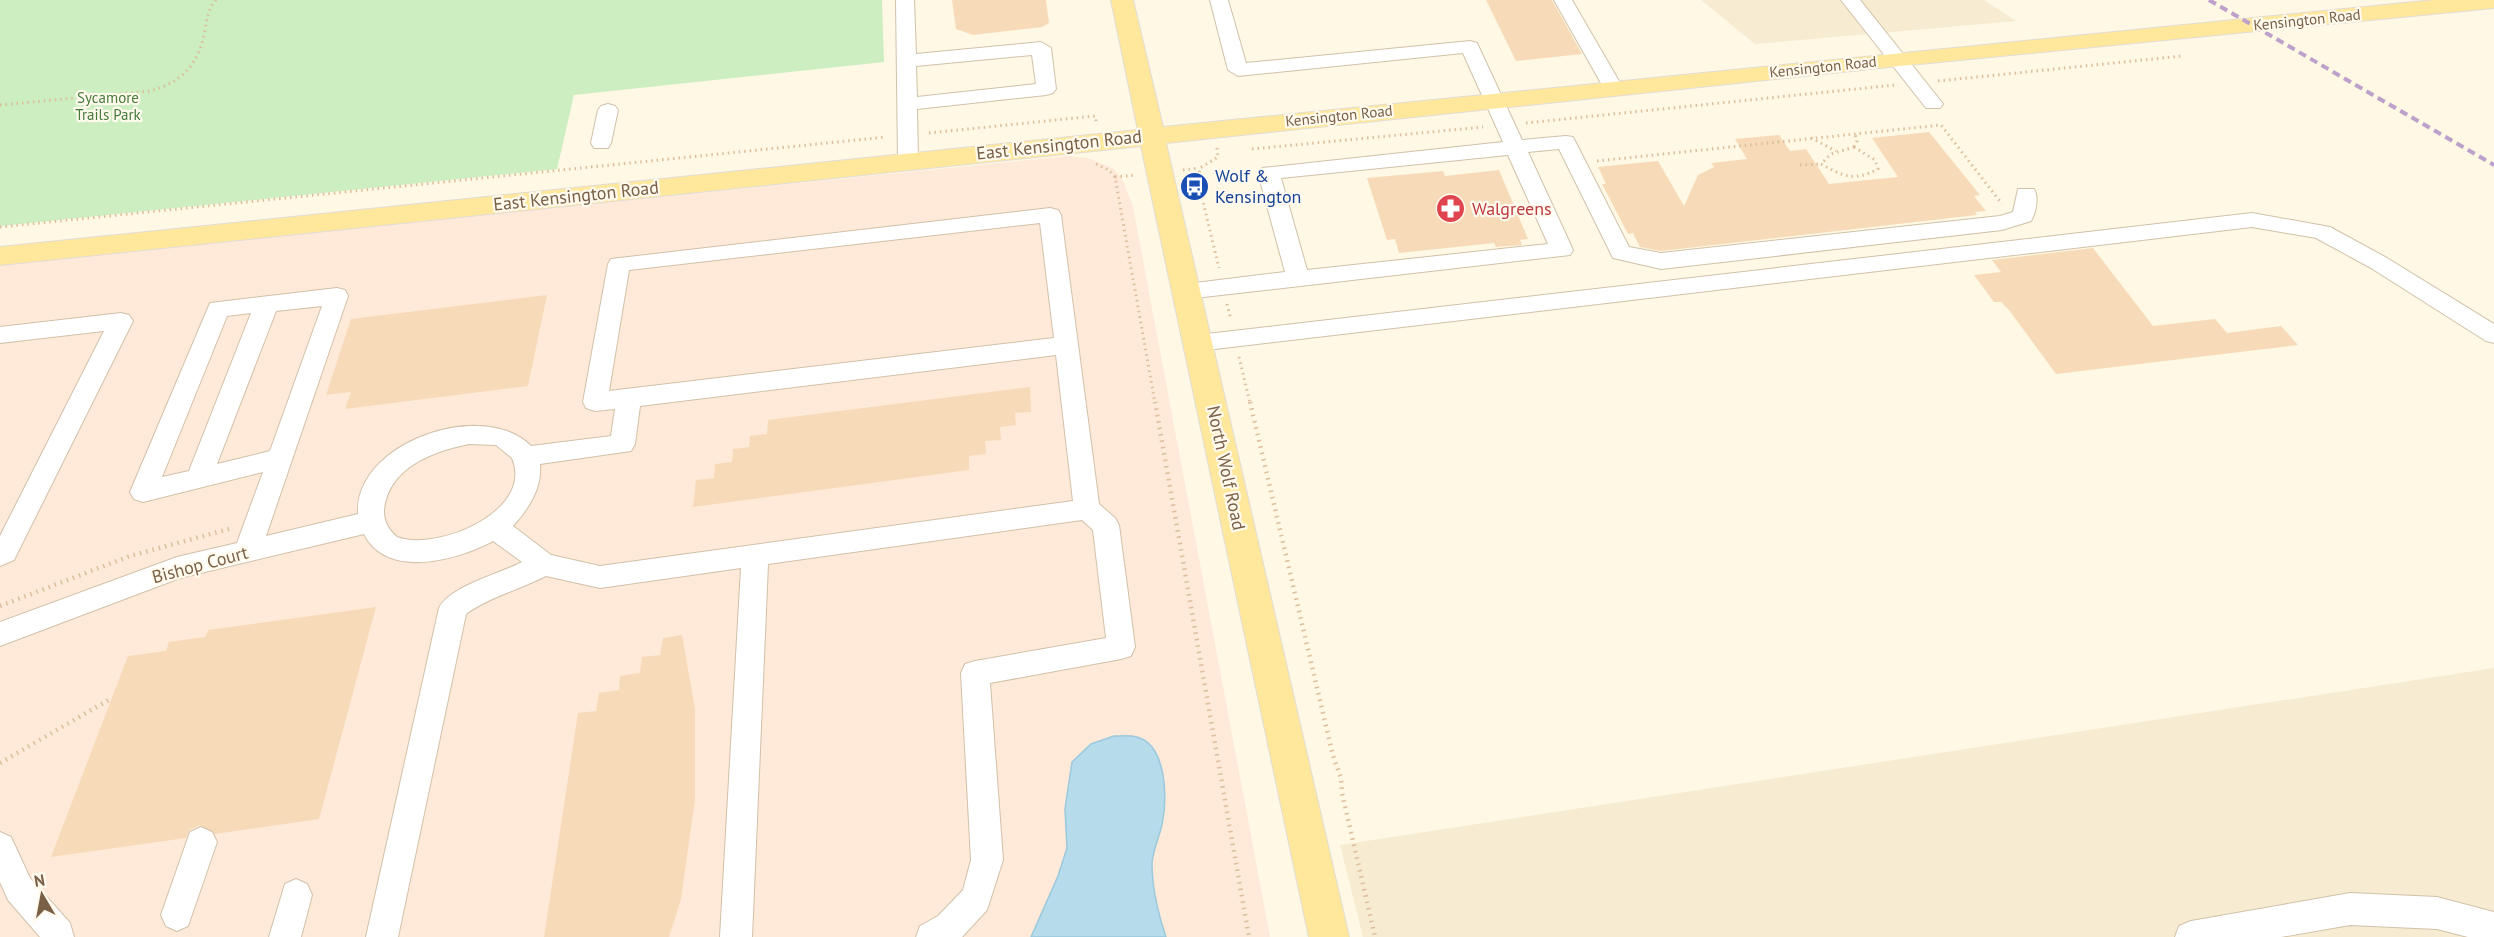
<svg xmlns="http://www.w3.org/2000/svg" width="2494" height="937" font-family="'PT Sans',sans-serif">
<rect width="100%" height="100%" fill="#fef8e4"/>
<!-- residential -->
<g fill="#f7ebd2">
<polygon points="1701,0 1984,0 2016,21 1755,44"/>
<polygon points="2494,668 2494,937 1363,937 1340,845"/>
</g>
<!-- commercial -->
<polygon fill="#ffe9d8" points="1069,156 1091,159 1114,169 1123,181 1133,207 1270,937 0,937 0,263"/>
<!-- green -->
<polygon fill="#cceec1" points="0,0 882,0 884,62 574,95 557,169 0,226"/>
<!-- water -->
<path fill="#b6dbea" stroke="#9bc9dd" stroke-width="1.5" d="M1114 736C1121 736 1130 735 1137 737 1166 745 1167 795 1163 819 1161 835 1153 847 1152 864 1152 889 1158 913 1166 937H1031L1058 876 1067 848 1065 809 1072 762 1091 744Z"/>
<!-- building -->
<g fill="#f7dbb9">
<polygon points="952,0 1046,0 1049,23 1042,27 973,35 956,29"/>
<polygon points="1486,0 1552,0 1582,54 1516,61"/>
<polygon points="1929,132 1980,195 1974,196 1986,211 1975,212 1977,215 1661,251 1640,247 1633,233 1628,234 1602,184 1606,184 1598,167 1658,161 1684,206 1698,175 1714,167 1711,163 1747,159 1735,139 1779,135 1790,151 1806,149 1829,184 1898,177 1872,138"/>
<polygon points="1499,170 1528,239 1520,240 1522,245 1496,247 1494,243 1399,253 1395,239 1387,240 1367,178 1443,171 1445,176"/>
<polygon points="2093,248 2153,326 2215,319 2227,333 2281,326 2298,345 2056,374 2009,310 2001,302 1994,302 1974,275 2001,272 1992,260"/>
<polygon points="547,295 528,386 345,409 351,392 326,395 351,319"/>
<polygon points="1030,387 1031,412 1015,413 1016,425 1000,427 1001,440 985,441 986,454 969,456 969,470 693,507 696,480 714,478 715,464 732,462 733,449 749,447 750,436 767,434 768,420"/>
<polygon points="376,607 319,819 215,834 200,825 189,830 186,838 51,857 128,656 166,651 169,642 205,637 208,630"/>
<polygon points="682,635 695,709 695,799 681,899 669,937 544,937 578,713 596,711 599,693 619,690 620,676 640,673 642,657 660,655 663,638"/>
</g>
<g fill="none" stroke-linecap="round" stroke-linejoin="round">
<defs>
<g id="minor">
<path d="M896 0H914L916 54 1041 42 1051 48 1056 89 1053 93 1046 95 917 109 918 161 915 166H901L898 161ZM1032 55 1036 84 917 97 916 66Z"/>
<path d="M1210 0H1228L1246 63 1470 41 1477 43 1522 140 1566 136 1573 137 1629 247 1661 253 2000 216 2013 212 2018 189H2034C2039 197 2036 213 2031 221L2002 230 1661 269 1613 258 1559 149 1528 152 1573 250 1570 255 1186 299 1178 297 1175 291 1178 285 1285 272 1258 173 1262 168 1503 142 1463 53 1238 76 1228 70ZM1508 155 1548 244 1307 270 1281 178Z"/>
<polygon points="1554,0 1572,0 1623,88 1620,92 1606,92"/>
<polygon points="1841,0 1860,0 1940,100 1943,104 1940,108 1926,108"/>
<polygon points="608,104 615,106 618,110 611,143 608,148 594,148 591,143 598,110 601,106"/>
<path d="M1050 208 1058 210 1061 215 1099 504 1115 518 1119 525 1135 647 1131 656 1121 659 990 683 1003 860 987 910 962 937H916L920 926 938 916 963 890 971 860 961 673 965 664 975 661 1106 638 1093 530 1082 520 768 564 752 937H720L741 568 600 588 546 576C520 589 488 598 466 614L398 937H366L439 608C450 586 499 574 522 562L493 541C458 560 387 580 364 534L180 578 0 646V622L177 557 237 543 263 472 143 502 134 499 130 492 210 303 337 288 345 290 348 296 266 536 358 514C354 442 484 398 531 446L611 436 615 409 595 411 586 408 583 402 608 264 611 259ZM1040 223 1054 338 609 391 629 270ZM322 306 270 451 217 464 276 311ZM251 313 189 471 162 477 227 316ZM1056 355 1073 501 600 566 551 555 513 526C529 508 542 489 540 464L631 451 635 444 640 406ZM469 444 496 445 512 458C535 511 437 552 397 537 386 527 382 518 385 503 394 465 435 451 469 444Z"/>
<polygon points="2252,213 2330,227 2387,258 2494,324 2494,343 2486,341 2371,268 2316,238 2252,227 1198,351 1190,349 1186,343 1190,337 1198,335"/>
<polygon points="121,313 129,315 133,321 14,560 0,566 0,536 104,331 0,343 0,327"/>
<polygon points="201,827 212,832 217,842 188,926 177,931 166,926 161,915 190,832"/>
<polygon points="0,832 11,837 30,878 70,923 74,937 40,937 8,900 0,882"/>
<polygon points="296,879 307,884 312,895 301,937 269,937 285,884"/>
<polygon points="2350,893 2437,897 2494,912 2494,937 2468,937 2437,929 2350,925 2281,937 2175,937 2179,926 2191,921"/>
</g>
<polygon id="major" points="1111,0 1133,0 1163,127 2434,0 2494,0 2494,8 1899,66 1166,143 1349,937 1309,937 1141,146 0,265 0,247 1138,130"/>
</defs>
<!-- minor casing -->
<use href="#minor" stroke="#d1c1a9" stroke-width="2"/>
<!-- major casing -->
<use href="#major" stroke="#e2dcd7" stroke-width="2"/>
<!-- path-far1 -->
<g stroke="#dcbe9c" stroke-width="3" stroke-dasharray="1.5 4" stroke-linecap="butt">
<polyline points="1938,81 2182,56"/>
<path d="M0 105 150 91C183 82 199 64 205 30 207 18 208 9 216 0"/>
<polyline points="1526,123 1895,85"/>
<polyline points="929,133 1095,116 1097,125"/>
<polyline points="1811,138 1836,151"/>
<polyline points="1854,147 1857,141 1855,134"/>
<path d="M1854 147 1875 160 1878 169C1854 182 1843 176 1821 164L1831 154Z"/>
<polyline points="1217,148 1218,157 1200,168 1198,181 1219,268"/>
<polyline points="1252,149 1483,127"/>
<polyline points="1597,161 1941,125 2002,204"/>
<polyline points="1096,164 1109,170 1115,177 1155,403"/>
<polyline points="1800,165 1821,164"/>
<polyline points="1183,170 1199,168"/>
<polyline points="1115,177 1137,175"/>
<polyline points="0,227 886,137"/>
<polyline points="1227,304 1231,320"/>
<polyline points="1239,357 1250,403"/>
</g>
<!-- path -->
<g stroke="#dcbe9c" stroke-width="4.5" stroke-dasharray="1.5 5" stroke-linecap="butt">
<polyline points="1155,402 1249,937"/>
<polyline points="1250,402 1333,756 1341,778 1342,793 1375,937"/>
<polyline points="0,606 130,556 229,529"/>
<polyline points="0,763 112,698"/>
</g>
<!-- minor -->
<use href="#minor" fill="#fff" fill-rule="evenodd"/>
<!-- major -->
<use href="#major" fill="#ffe89b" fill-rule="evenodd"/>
<!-- rail -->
<polyline stroke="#bda1ca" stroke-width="4" stroke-dasharray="8 5" stroke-linecap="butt" points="2209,0 2494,165"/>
</g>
<!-- icons -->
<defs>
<symbol id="bus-disc" viewBox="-11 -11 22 22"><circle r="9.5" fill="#1a4fb4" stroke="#fffaed"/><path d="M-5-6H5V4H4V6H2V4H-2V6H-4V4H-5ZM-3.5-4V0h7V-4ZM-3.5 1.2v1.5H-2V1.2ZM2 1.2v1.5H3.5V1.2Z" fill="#fff"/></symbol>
<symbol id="pharmacy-disc" viewBox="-11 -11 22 22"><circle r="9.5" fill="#e0444e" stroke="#fffaed"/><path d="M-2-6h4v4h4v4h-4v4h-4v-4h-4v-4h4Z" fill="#fff"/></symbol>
</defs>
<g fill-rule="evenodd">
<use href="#bus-disc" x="1178" y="170" width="33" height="33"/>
<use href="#pharmacy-disc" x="1434" y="192" width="33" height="33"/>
</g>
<g text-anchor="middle" stroke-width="4.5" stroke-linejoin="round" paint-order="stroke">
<!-- far-street labels -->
<g font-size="15" fill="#7a6047" stroke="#fffaed">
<text transform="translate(2307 20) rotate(-6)" y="5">Kensington Road</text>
<text transform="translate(1823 67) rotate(-6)" y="5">Kensington Road</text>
<text transform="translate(1339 116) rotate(-6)" y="5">Kensington Road</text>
</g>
<!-- far-park labels -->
<g font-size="15" fill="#447b3b" stroke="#fffaed">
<text x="108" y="103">Sycamore<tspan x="108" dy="17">Trails Park</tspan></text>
</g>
<!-- street labels -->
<g font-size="18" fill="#7a6047" stroke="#fffaed">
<text transform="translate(1059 145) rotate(-6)" y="6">East Kensington Road</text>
<text transform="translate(576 196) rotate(-6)" y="6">East Kensington Road</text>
<text transform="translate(1226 468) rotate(78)" y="6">North Wolf Road</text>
<text transform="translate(200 565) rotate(-15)" y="6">Bishop Court</text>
</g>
<!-- transit labels -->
<g font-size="18" fill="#164399" stroke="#fffaed" text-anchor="start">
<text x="1215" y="182">Wolf &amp;<tspan x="1215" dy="21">Kensington</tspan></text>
</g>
<!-- health labels -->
<g font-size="18" fill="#be3a42" stroke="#fffaed" text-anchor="start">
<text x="1472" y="215">Walgreens</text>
</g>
</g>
<!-- north arrow -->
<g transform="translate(42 895) rotate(350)" stroke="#fffaed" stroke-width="4.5" paint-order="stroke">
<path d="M0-4.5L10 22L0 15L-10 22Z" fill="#7a6047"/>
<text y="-9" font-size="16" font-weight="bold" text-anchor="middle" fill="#7a6047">N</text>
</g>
</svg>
